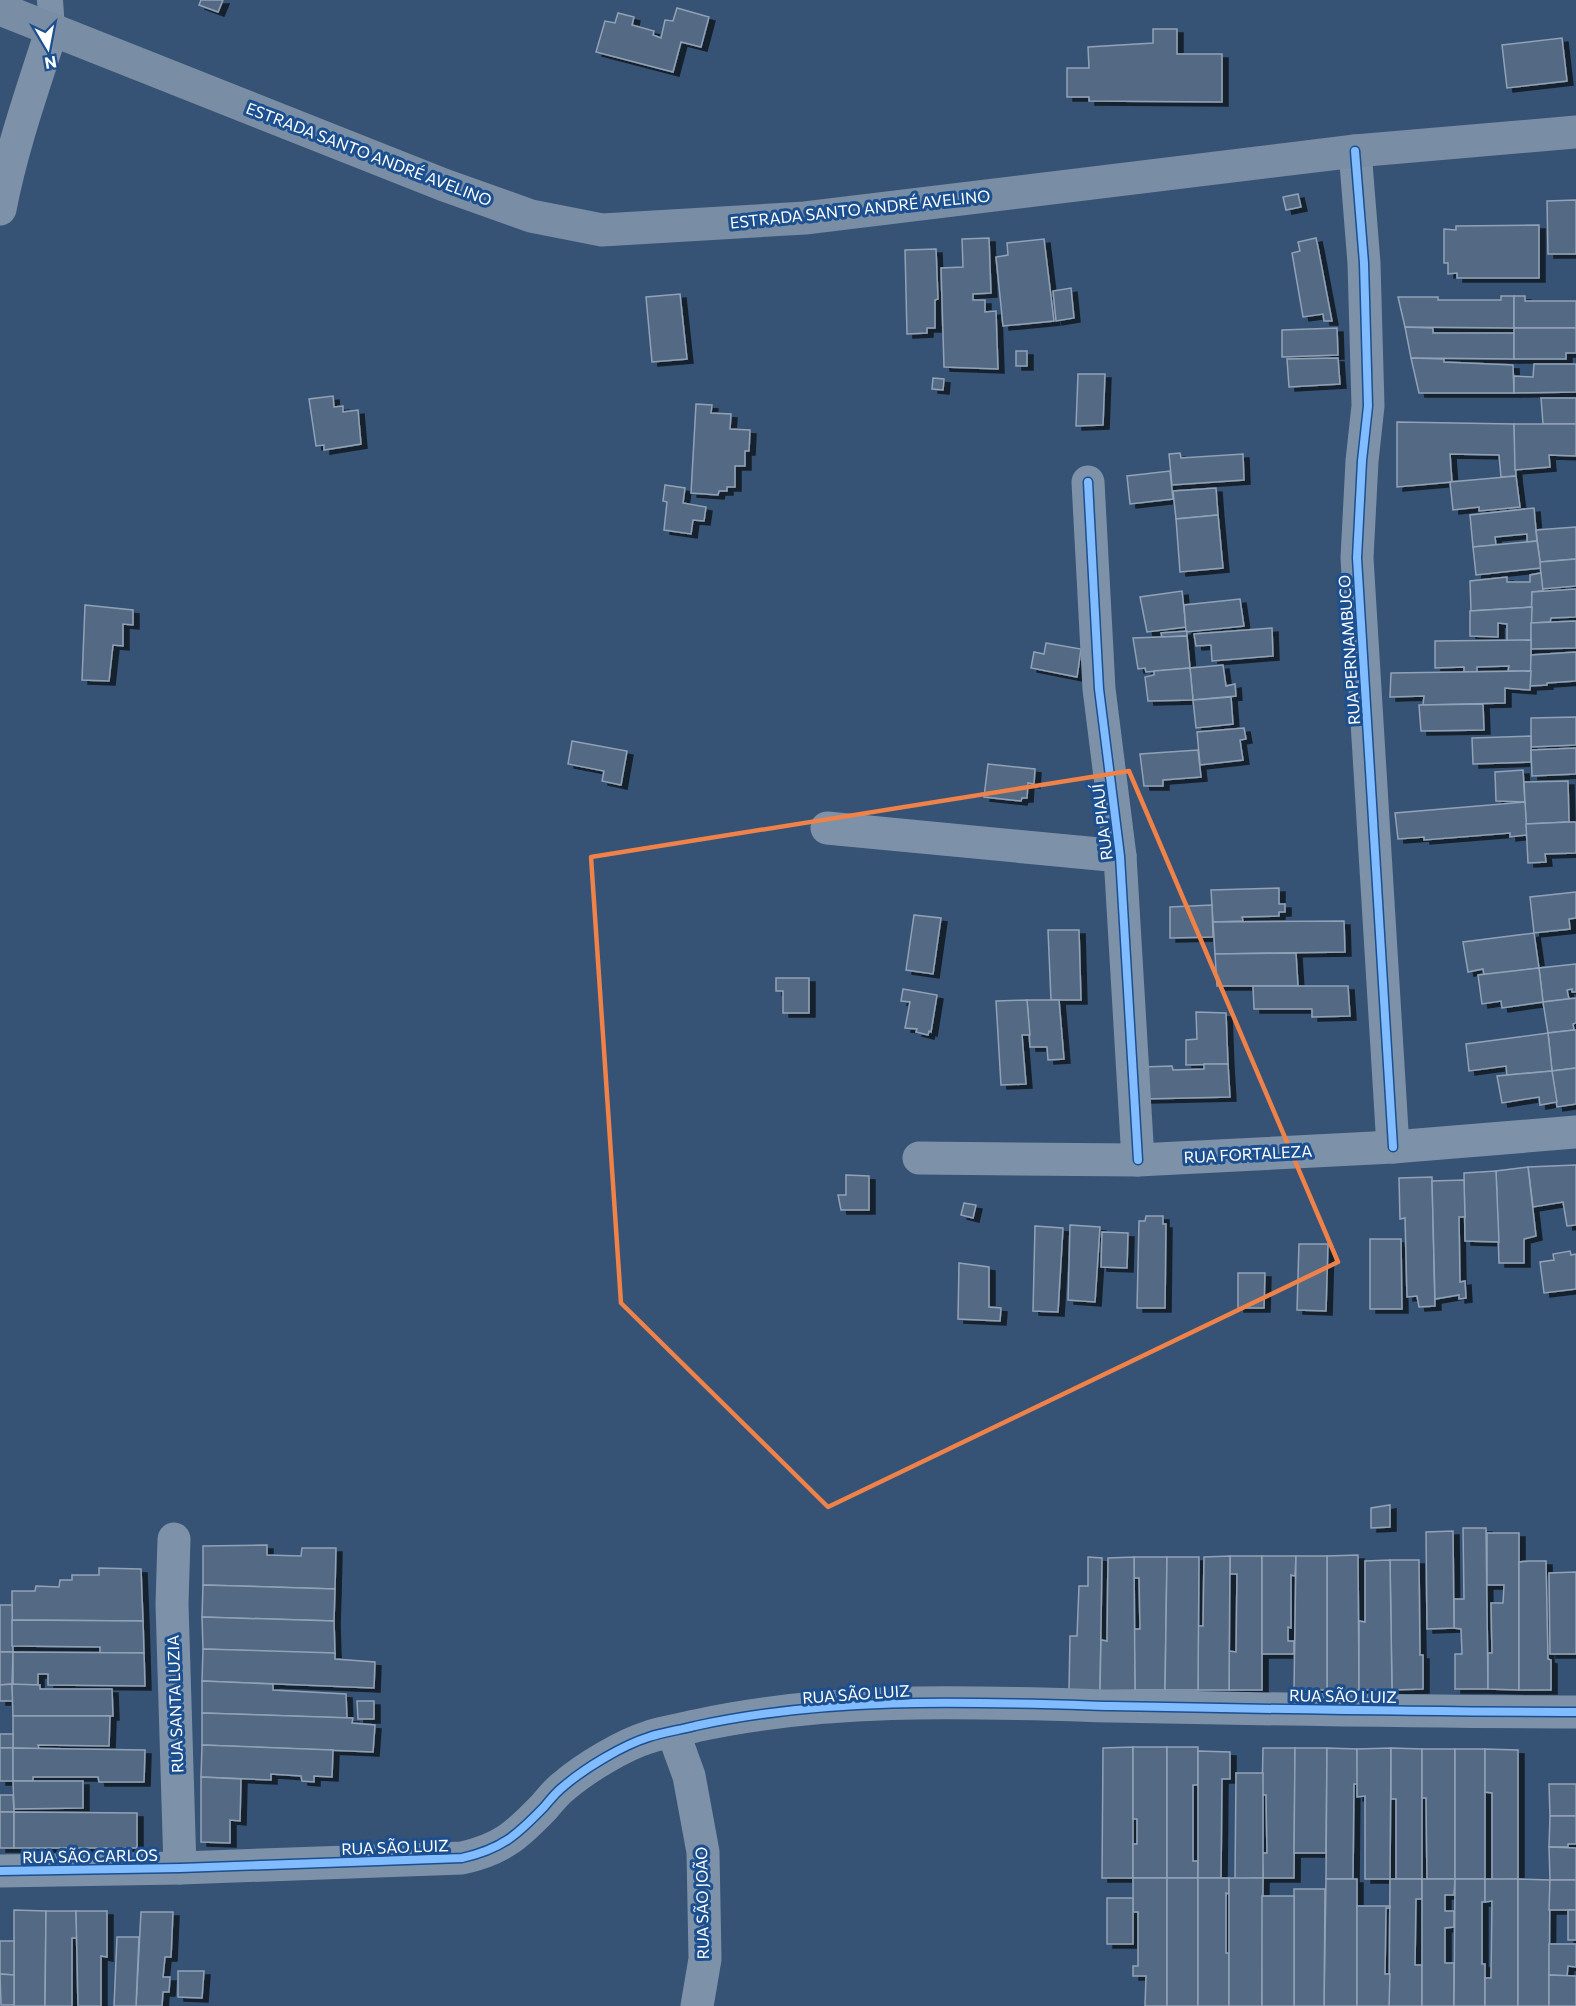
<svg xmlns="http://www.w3.org/2000/svg" width="1576" height="2006" font-family="Commissioner,sans-serif">
<defs>
<filter id="shadow"><feDropShadow dx="6" dy="4" stdDeviation="0" flood-color="#0009"/></filter>
</defs>
<rect width="100%" height="100%" fill="#365274"/>
<!-- building -->
<g fill="#526984" stroke="#92a2b6" stroke-width="1.5" filter="url(#shadow)">
<polygon points="201,0 223,0 218,12 199,5"/>
<polygon points="677,8 709,17 701,47 681,42 673,72 596,52 605,21 615,23 618,13 634,17 632,25 654,31 653,35 661,38 665,20 673,21"/>
<polygon points="1153,29 1177,29 1177,54 1222,54 1222,102 1089,101 1089,97 1067,97 1067,68 1089,68 1088,47 1153,43"/>
<polygon points="1562,38 1567,81 1507,88 1502,45"/>
<polygon points="1298,194 1301,207 1286,210 1283,197"/>
<polygon points="1576,200 1576,254 1548,254 1547,201"/>
<polygon points="1539,225 1539,278 1457,278 1457,273 1448,274 1448,263 1444,263 1444,229 1456,230 1456,226"/>
<polygon points="989,238 991,293 973,294 973,300 985,300 985,312 996,311 998,369 944,367 941,268 963,267 962,239"/>
<polygon points="1316,238 1318,247 1332,321 1324,321 1323,314 1303,317 1292,253 1300,251 1298,242"/>
<polygon points="1044,239 1054,321 1003,326 996,257 1008,255 1007,243"/>
<polygon points="936,249 938,299 935,300 935,328 927,328 927,333 907,334 905,250"/>
<polygon points="1071,288 1074,318 1056,321 1053,291"/>
<polygon points="680,294 687,359 652,362 646,297"/>
<polygon points="1501,296 1514,296 1514,328 1405,327 1398,297 1438,297 1438,300 1501,300"/>
<polygon points="1514,296 1525,296 1525,301 1576,301 1576,328 1514,328"/>
<polygon points="1405,327 1433,328 1433,333 1514,333 1514,359 1411,358"/>
<polygon points="1337,328 1338,355 1282,357 1282,330"/>
<polygon points="1514,328 1576,328 1576,353 1566,353 1566,359 1514,359"/>
<rect x="1016" y="351" width="11" height="15"/>
<polygon points="1338,358 1340,384 1289,387 1287,359"/>
<polygon points="1411,358 1444,359 1444,362 1513,365 1514,393 1419,393"/>
<polygon points="1534,364 1576,364 1576,392 1514,393 1514,376 1533,377"/>
<polygon points="1078,374 1105,374 1103,425 1076,426"/>
<polygon points="933,378 944,379 943,390 932,389"/>
<polygon points="333,396 334,407 343,406 343,412 358,410 361,444 324,450 324,445 316,446 309,399"/>
<polygon points="1541,398 1576,398 1576,424 1543,424"/>
<polygon points="696,404 712,405 711,413 731,414 730,429 750,430 749,451 745,451 745,466 735,466 735,487 727,487 727,491 719,491 718,495 691,493"/>
<polygon points="1397,422 1514,424 1516,476 1501,477 1499,455 1450,454 1452,482 1397,487"/>
<polygon points="1514,424 1576,424 1576,456 1549,455 1550,467 1515,470"/>
<polygon points="1180,453 1181,458 1243,454 1244,480 1172,485 1169,454"/>
<polygon points="1170,471 1173,499 1130,504 1127,476"/>
<polygon points="1516,476 1520,507 1479,511 1479,507 1453,510 1450,482"/>
<polygon points="665,485 685,488 683,503 706,507 704,521 693,520 691,534 664,530 667,502 663,501"/>
<polygon points="1216,488 1218,515 1176,519 1173,491"/>
<polygon points="1534,508 1537,541 1527,542 1527,534 1495,537 1496,545 1473,547 1470,515"/>
<polygon points="1218,515 1223,568 1180,572 1176,519"/>
<polygon points="1576,527 1576,559 1540,562 1536,530"/>
<polygon points="1537,541 1541,568 1476,575 1473,547"/>
<polygon points="1576,559 1576,586 1542,589 1540,562"/>
<polygon points="1541,573 1543,591 1532,592 1532,607 1471,611 1470,581 1507,577 1507,582 1530,582 1530,575"/>
<polygon points="1576,589 1576,617 1551,618 1550,622 1531,623 1532,592"/>
<polygon points="1182,591 1186,627 1147,632 1140,597"/>
<polygon points="1240,599 1244,626 1186,632 1184,605"/>
<polygon points="85,605 133,610 133,625 123,624 123,646 113,645 109,681 82,680"/>
<polygon points="1532,607 1531,640 1507,641 1507,624 1498,623 1498,637 1470,636 1470,611"/>
<polygon points="1576,621 1576,648 1531,649 1531,623"/>
<polygon points="1272,628 1273,656 1212,661 1211,645 1196,646 1194,634"/>
<polygon points="1187,631 1187,636 1162,637 1161,633"/>
<polygon points="1187,636 1190,668 1146,672 1145,668 1138,669 1133,638"/>
<polygon points="1531,640 1531,671 1508,671 1509,666 1477,667 1477,672 1464,672 1464,667 1435,668 1435,641"/>
<polygon points="1046,643 1081,649 1077,677 1031,668 1034,652 1044,654"/>
<polygon points="1576,652 1576,681 1547,683 1547,685 1530,686 1531,655"/>
<polygon points="1223,665 1226,686 1235,684 1236,696 1193,700 1190,668"/>
<polygon points="1190,668 1193,700 1148,701 1145,677 1154,675 1154,671"/>
<polygon points="1531,671 1530,690 1505,688 1505,703 1423,705 1424,696 1390,697 1391,673"/>
<polygon points="1231,697 1233,724 1196,728 1193,700"/>
<polygon points="1483,704 1484,730 1421,731 1419,705"/>
<polygon points="1576,717 1576,745 1531,747 1531,718"/>
<polygon points="1244,728 1246,739 1240,740 1243,760 1200,765 1197,732"/>
<polygon points="1531,736 1531,762 1473,764 1472,738"/>
<polygon points="572,741 627,751 621,785 602,781 604,771 568,764"/>
<polygon points="1576,748 1576,774 1532,776 1531,750"/>
<polygon points="1198,750 1201,777 1163,780 1163,786 1144,786 1140,754"/>
<polygon points="988,764 1035,769 1034,784 1028,783 1027,798 1022,798 1021,801 984,797"/>
<polygon points="1523,770 1525,802 1496,801 1495,772"/>
<polygon points="1568,781 1569,822 1526,824 1524,782"/>
<polygon points="1525,802 1527,835 1510,837 1510,833 1424,840 1424,837 1398,839 1395,813"/>
<polygon points="1569,822 1576,822 1576,853 1545,854 1546,862 1528,863 1526,824"/>
<polygon points="1279,888 1279,904 1285,904 1285,912 1279,912 1279,916 1242,917 1243,921 1213,922 1211,890"/>
<polygon points="1576,892 1576,918 1569,919 1570,929 1534,933 1530,897"/>
<polygon points="1212,905 1213,937 1170,938 1170,907"/>
<polygon points="914,915 941,918 933,974 906,970"/>
<polygon points="1344,921 1345,952 1215,954 1213,922"/>
<polygon points="1048,930 1079,930 1081,1000 1051,1000"/>
<polygon points="1534,933 1539,968 1484,975 1483,969 1468,972 1463,942"/>
<polygon points="1296,953 1298,986 1217,986 1215,954"/>
<polygon points="1576,964 1576,992 1572,992 1572,989 1567,990 1569,999 1543,1002 1539,968"/>
<polygon points="1539,968 1543,1002 1502,1008 1501,1001 1482,1004 1478,975"/>
<polygon points="776,978 809,978 809,1013 783,1013 783,991 776,991"/>
<polygon points="1253,986 1348,986 1350,1016 1312,1017 1312,1009 1254,1009"/>
<polygon points="903,989 937,995 931,1032 929,1031 928,1035 916,1032 917,1029 905,1028 910,1002 901,1001"/>
<polygon points="1576,998 1576,1023 1573,1024 1574,1030 1548,1033 1543,1002"/>
<polygon points="1027,1000 1059,1000 1064,1059 1048,1060 1047,1047 1030,1047"/>
<polygon points="1027,1000 1030,1035 1022,1035 1026,1084 1001,1085 996,1001"/>
<polygon points="1196,1012 1226,1013 1228,1064 1186,1065 1186,1040 1197,1039"/>
<polygon points="1574,1030 1576,1030 1576,1068 1552,1071 1548,1033"/>
<polygon points="1548,1033 1552,1071 1507,1075 1506,1066 1469,1071 1466,1044"/>
<polygon points="1204,1064 1228,1064 1230,1097 1144,1099 1143,1067 1172,1066 1173,1070 1204,1069"/>
<polygon points="1576,1068 1576,1104 1557,1107 1552,1071"/>
<polygon points="1552,1071 1557,1102 1540,1105 1539,1097 1502,1103 1497,1076"/>
<polygon points="1576,1165 1576,1225 1567,1226 1563,1202 1533,1207 1528,1167"/>
<polygon points="1528,1167 1536,1236 1524,1239 1524,1263 1499,1263 1496,1171"/>
<polygon points="1496,1171 1499,1242 1465,1241 1464,1173"/>
<polygon points="846,1175 869,1176 869,1210 841,1210 838,1195 846,1195"/>
<polygon points="1432,1177 1435,1306 1419,1307 1417,1296 1407,1297 1405,1218 1400,1219 1399,1178"/>
<polygon points="1464,1180 1465,1217 1459,1217 1460,1282 1465,1281 1466,1298 1459,1299 1459,1295 1435,1299 1432,1181"/>
<polygon points="964,1203 976,1205 973,1218 961,1215"/>
<polygon points="1146,1216 1163,1216 1163,1224 1166,1224 1165,1308 1137,1308 1139,1221 1145,1221"/>
<polygon points="1070,1225 1100,1227 1095,1302 1068,1300"/>
<polygon points="1035,1226 1063,1228 1058,1312 1033,1311"/>
<polygon points="1102,1232 1128,1233 1127,1268 1101,1267"/>
<polygon points="1370,1239 1401,1239 1402,1309 1370,1309"/>
<polygon points="1299,1244 1328,1244 1326,1311 1297,1310"/>
<polygon points="1570,1251 1571,1255 1576,1254 1576,1289 1544,1293 1540,1262 1554,1260 1553,1254"/>
<polygon points="959,1263 989,1267 989,1307 1001,1308 1000,1321 958,1319"/>
<polygon points="1238,1273 1265,1273 1264,1308 1238,1308"/>
<polygon points="1390,1505 1390,1527 1371,1528 1371,1508"/>
<polygon points="1463,1528 1486,1528 1488,1689 1455,1689 1455,1654 1462,1654 1461,1629 1454,1628 1454,1599 1464,1599"/>
<polygon points="1453,1531 1454,1628 1427,1629 1426,1532"/>
<polygon points="1487,1533 1519,1533 1519,1690 1488,1689 1488,1653 1492,1653 1491,1603 1503,1603 1504,1585 1487,1585"/>
<polygon points="267,1545 267,1555 301,1556 302,1548 336,1548 335,1589 203,1585 203,1546"/>
<polygon points="1358,1555 1359,1690 1327,1690 1327,1556"/>
<polygon points="1230,1556 1262,1556 1262,1690 1229,1690 1229,1651 1236,1652 1237,1574 1230,1574"/>
<polygon points="1230,1556 1229,1690 1198,1690 1198,1626 1203,1626 1204,1557"/>
<polygon points="1262,1556 1296,1556 1295,1576 1291,1575 1291,1628 1288,1627 1288,1641 1294,1641 1294,1654 1262,1654"/>
<polygon points="1296,1556 1327,1556 1327,1690 1294,1690"/>
<polygon points="1088,1557 1102,1558 1100,1691 1069,1691 1070,1636 1077,1636 1079,1586 1088,1586"/>
<polygon points="1134,1557 1167,1557 1165,1690 1135,1690 1134,1631 1134,1629 1140,1629 1139,1578 1134,1578"/>
<polygon points="1134,1557 1135,1690 1100,1691 1101,1640 1107,1641 1107,1636 1108,1558"/>
<polygon points="1167,1557 1199,1557 1198,1690 1165,1690"/>
<polygon points="1390,1560 1419,1560 1420,1655 1423,1655 1423,1689 1392,1690"/>
<polygon points="1390,1560 1392,1690 1359,1690 1359,1621 1365,1622 1365,1561"/>
<polygon points="1529,1561 1546,1561 1548,1659 1551,1660 1551,1690 1519,1690 1519,1562"/>
<polygon points="99,1568 141,1569 143,1621 12,1620 12,1591 35,1591 36,1586 59,1587 60,1580 72,1580 72,1575 99,1575"/>
<polygon points="1576,1572 1576,1654 1550,1654 1549,1573"/>
<polygon points="203,1585 335,1589 334,1621 202,1617"/>
<polygon points="0,1605 12,1605 13,1652 0,1652"/>
<polygon points="202,1617 334,1621 335,1654 203,1649"/>
<polygon points="12,1620 143,1621 144,1653 100,1653 100,1647 12,1646"/>
<polygon points="203,1649 335,1653 335,1659 375,1662 374,1688 202,1681"/>
<polygon points="0,1652 13,1652 12,1684 0,1685"/>
<polygon points="13,1652 144,1653 145,1686 48,1685 48,1674 38,1674 38,1685 13,1685"/>
<polygon points="202,1681 273,1684 273,1690 346,1694 347,1718 202,1713"/>
<polygon points="12,1684 13,1701 0,1701 0,1685"/>
<polygon points="12,1684 40,1685 40,1689 112,1689 113,1716 13,1716"/>
<polygon points="357,1701 374,1701 374,1719 358,1719"/>
<polygon points="202,1713 353,1718 352,1723 375,1725 373,1752 202,1745"/>
<polygon points="13,1716 110,1716 109,1746 38,1745 39,1749 13,1748"/>
<rect x="0" y="1734" width="13" height="14"/>
<polygon points="202,1745 333,1750 332,1777 314,1776 314,1782 302,1781 301,1776 271,1774 271,1780 201,1777"/>
<polygon points="1133,1747 1133,1878 1102,1878 1103,1748"/>
<polygon points="1133,1747 1167,1747 1167,1878 1133,1878 1133,1844 1137,1844 1137,1819 1133,1819"/>
<polygon points="1167,1747 1198,1747 1198,1785 1193,1785 1193,1861 1198,1861 1198,1878 1167,1878"/>
<rect x="0" y="1748" width="13" height="33"/>
<polygon points="13,1748 145,1750 144,1782 99,1782 98,1777 33,1777 33,1781 13,1781"/>
<polygon points="1263,1748 1295,1748 1294,1878 1263,1878 1262,1853 1267,1853 1266,1795 1262,1795"/>
<polygon points="1295,1748 1327,1748 1326,1853 1294,1853"/>
<polygon points="1327,1748 1357,1749 1358,1784 1354,1784 1353,1879 1326,1879"/>
<polygon points="1391,1748 1390,1879 1365,1879 1365,1796 1357,1797 1357,1749"/>
<polygon points="1391,1748 1422,1749 1422,1879 1396,1879 1396,1799 1391,1799"/>
<polygon points="1422,1749 1455,1749 1455,1879 1427,1879 1426,1798 1422,1798"/>
<rect x="1455" y="1749" width="30" height="130"/>
<polygon points="1485,1749 1518,1750 1518,1879 1492,1880 1492,1793 1485,1792"/>
<polygon points="1198,1751 1230,1752 1230,1779 1222,1779 1221,1878 1198,1878"/>
<polygon points="1236,1773 1263,1773 1263,1878 1235,1879"/>
<polygon points="201,1777 241,1779 240,1821 230,1820 230,1843 201,1842"/>
<polygon points="13,1781 83,1781 83,1808 14,1809"/>
<polygon points="1549,1784 1576,1784 1576,1816 1550,1816"/>
<polygon points="0,1795 13,1795 14,1812 0,1812"/>
<rect x="0" y="1812" width="14" height="36"/>
<polygon points="14,1812 137,1813 137,1848 14,1848"/>
<polygon points="1550,1816 1576,1816 1576,1844 1568,1844 1568,1847 1549,1847"/>
<polygon points="1549,1847 1576,1848 1576,1880 1550,1880"/>
<polygon points="1133,1878 1167,1878 1167,2006 1145,2006 1146,1976 1133,1976 1133,1966 1138,1966 1138,1912 1133,1912"/>
<rect x="1167" y="1878" width="31" height="128"/>
<polygon points="1198,1878 1229,1878 1229,1894 1226,1893 1226,1953 1229,1953 1229,2006 1198,2006"/>
<polygon points="1229,1878 1263,1878 1262,2006 1229,2006"/>
<polygon points="1326,1879 1357,1879 1357,2006 1324,2006"/>
<polygon points="1390,1879 1422,1879 1422,1899 1416,1899 1415,1965 1422,1965 1422,2006 1389,2006"/>
<polygon points="1422,1879 1455,1879 1454,1895 1445,1895 1445,1911 1454,1911 1454,1927 1445,1928 1445,1963 1454,1963 1454,2006 1422,2006"/>
<polygon points="1455,1879 1485,1879 1485,1902 1482,1902 1482,1964 1485,1964 1485,2006 1454,2006"/>
<polygon points="1485,1879 1518,1879 1518,2006 1485,2006 1485,1978 1491,1978 1492,1901 1485,1902"/>
<polygon points="1518,1879 1550,1880 1549,2006 1518,2006"/>
<polygon points="1550,1880 1576,1880 1576,1910 1549,1910"/>
<polygon points="1294,1889 1325,1889 1324,2006 1294,2006"/>
<rect x="1262" y="1896" width="32" height="110"/>
<rect x="1107" y="1898" width="26" height="46"/>
<polygon points="1357,1906 1390,1906 1390,1908 1386,1908 1385,1974 1390,1974 1389,2006 1357,2006"/>
<polygon points="14,1910 46,1911 45,2006 14,2006"/>
<rect x="1568" y="1910" width="8" height="30"/>
<polygon points="46,1911 76,1911 77,1938 72,1938 72,2006 45,2006"/>
<polygon points="76,1911 107,1911 107,1957 101,1956 101,2006 78,2006"/>
<polygon points="141,1912 173,1912 171,1957 165,1957 163,1977 170,1977 169,1992 163,1992 162,2006 136,2006"/>
<polygon points="117,1937 139,1937 136,2006 114,2006"/>
<polygon points="0,1941 14,1941 14,1975 0,1974"/>
<polygon points="1549,1944 1576,1944 1576,1967 1568,1966 1567,1976 1549,1975"/>
<polygon points="178,1971 204,1971 202,1998 178,1997"/>
<polygon points="0,1974 14,1975 14,2005 1,2005"/>
<polygon points="1549,1975 1576,1976 1576,2006 1549,2006"/>
</g>
<g fill="none" stroke-linecap="round" stroke-linejoin="round">
<!-- service -->
<polyline stroke="#7d92a8" stroke-width="26" points="50,0 52,29"/>
<!-- minor -->
<g stroke="#7d92a8" stroke-width="33">
<polyline points="1355,151 1364,263 1368,406 1362,461 1357,558 1393,1147"/>
<path d="M0 209C12 147 33 88 52 29"/>
<polyline points="1088,482 1099,689 1120,856 1138,1160"/>
<polyline points="827,828 1120,856"/>
<polyline points="919,1158 1138,1160 1393,1147 1576,1132"/>
<polyline points="174,1539 172,1604 180,1868"/>
<polyline points="673,1732 689,1776 703,1852 705,1959 697,2006"/>
<path d="M0 1871 180 1868 462 1858C502 1849 517 1835 544 1807 550 1800 556 1792 564 1786 585 1768 623 1745 649 1737 664 1732 680 1730 695 1726 831 1696 973 1702 1111 1706 1266 1709 1421 1712 1576 1712"/>
</g>
<!-- secondary -->
<polyline stroke="#798da4" stroke-width="33" points="0,9 444,185 531,216 602,230 805,218 1355,151 1576,132"/>
<defs>
<g id="cycleway">
<polyline points="1355,151 1364,263 1368,406 1362,461 1357,558 1393,1147"/>
<polyline points="1088,482 1099,689 1120,856 1138,1160"/>
<path d="M0 1871 180 1868 462 1858C502 1849 517 1835 544 1807 550 1800 556 1792 564 1786 585 1768 623 1745 649 1737 664 1732 680 1730 695 1726 831 1696 973 1702 1111 1706 1266 1709 1421 1712 1576 1712"/>
</g>
</defs>
<!-- cycleway casing -->
<use href="#cycleway" stroke="#1b4f8f" stroke-width="11"/>
<!-- cycleway -->
<use href="#cycleway" stroke="#80bcff" stroke-width="8"/>
</g>
<!-- marked area -->
<path fill="none" stroke="#ee8249" stroke-width="4.5" stroke-linejoin="round" d="M1129 771 1338 1262 828 1507 621 1303 591 857Z"/>
<g text-anchor="middle" stroke-width="6" stroke-linejoin="round" paint-order="stroke">
<!-- street labels -->
<g font-size="16" fill="#fff" stroke="#1b4f8f">
<text transform="translate(369 154) rotate(21)" y="6">ESTRADA SANTO ANDRÉ AVELINO</text>
<text transform="translate(860 209) rotate(-6)" y="6">ESTRADA SANTO ANDRÉ AVELINO</text>
<text transform="translate(1349 650) rotate(-94)" y="6">RUA PERNAMBUCO</text>
<text transform="translate(1102 822) rotate(-97)" y="6">RUA PIAUÍ</text>
<text transform="translate(1248 1154) rotate(-3)" y="6">RUA FORTALEZA</text>
<text transform="translate(856 1694) rotate(-4)" y="6">RUA SÃO LUIZ</text>
<text transform="translate(1343 1696) rotate(1)" y="6">RUA SÃO LUIZ</text>
<text transform="translate(175 1704) rotate(-92)" y="6">RUA SANTA LUZIA</text>
<text transform="translate(395 1847) rotate(-2)" y="6">RUA SÃO LUIZ</text>
<text transform="translate(90 1856) rotate(-1)" y="6">RUA SÃO CARLOS</text>
<text transform="translate(702 1903) rotate(-91)" y="6">RUA SÃO JOÃO</text>
</g>
</g>
<!-- north arrow -->
<g transform="translate(48 48) rotate(170)" stroke="#1b4f8f" stroke-width="4.5" paint-order="stroke">
<path d="M0-4.5L10 22L0 15L-10 22Z" fill="#ffffff"/>
<text y="-9" font-size="16" font-weight="bold" text-anchor="middle" fill="#ffffff">N</text>
</g>
</svg>
